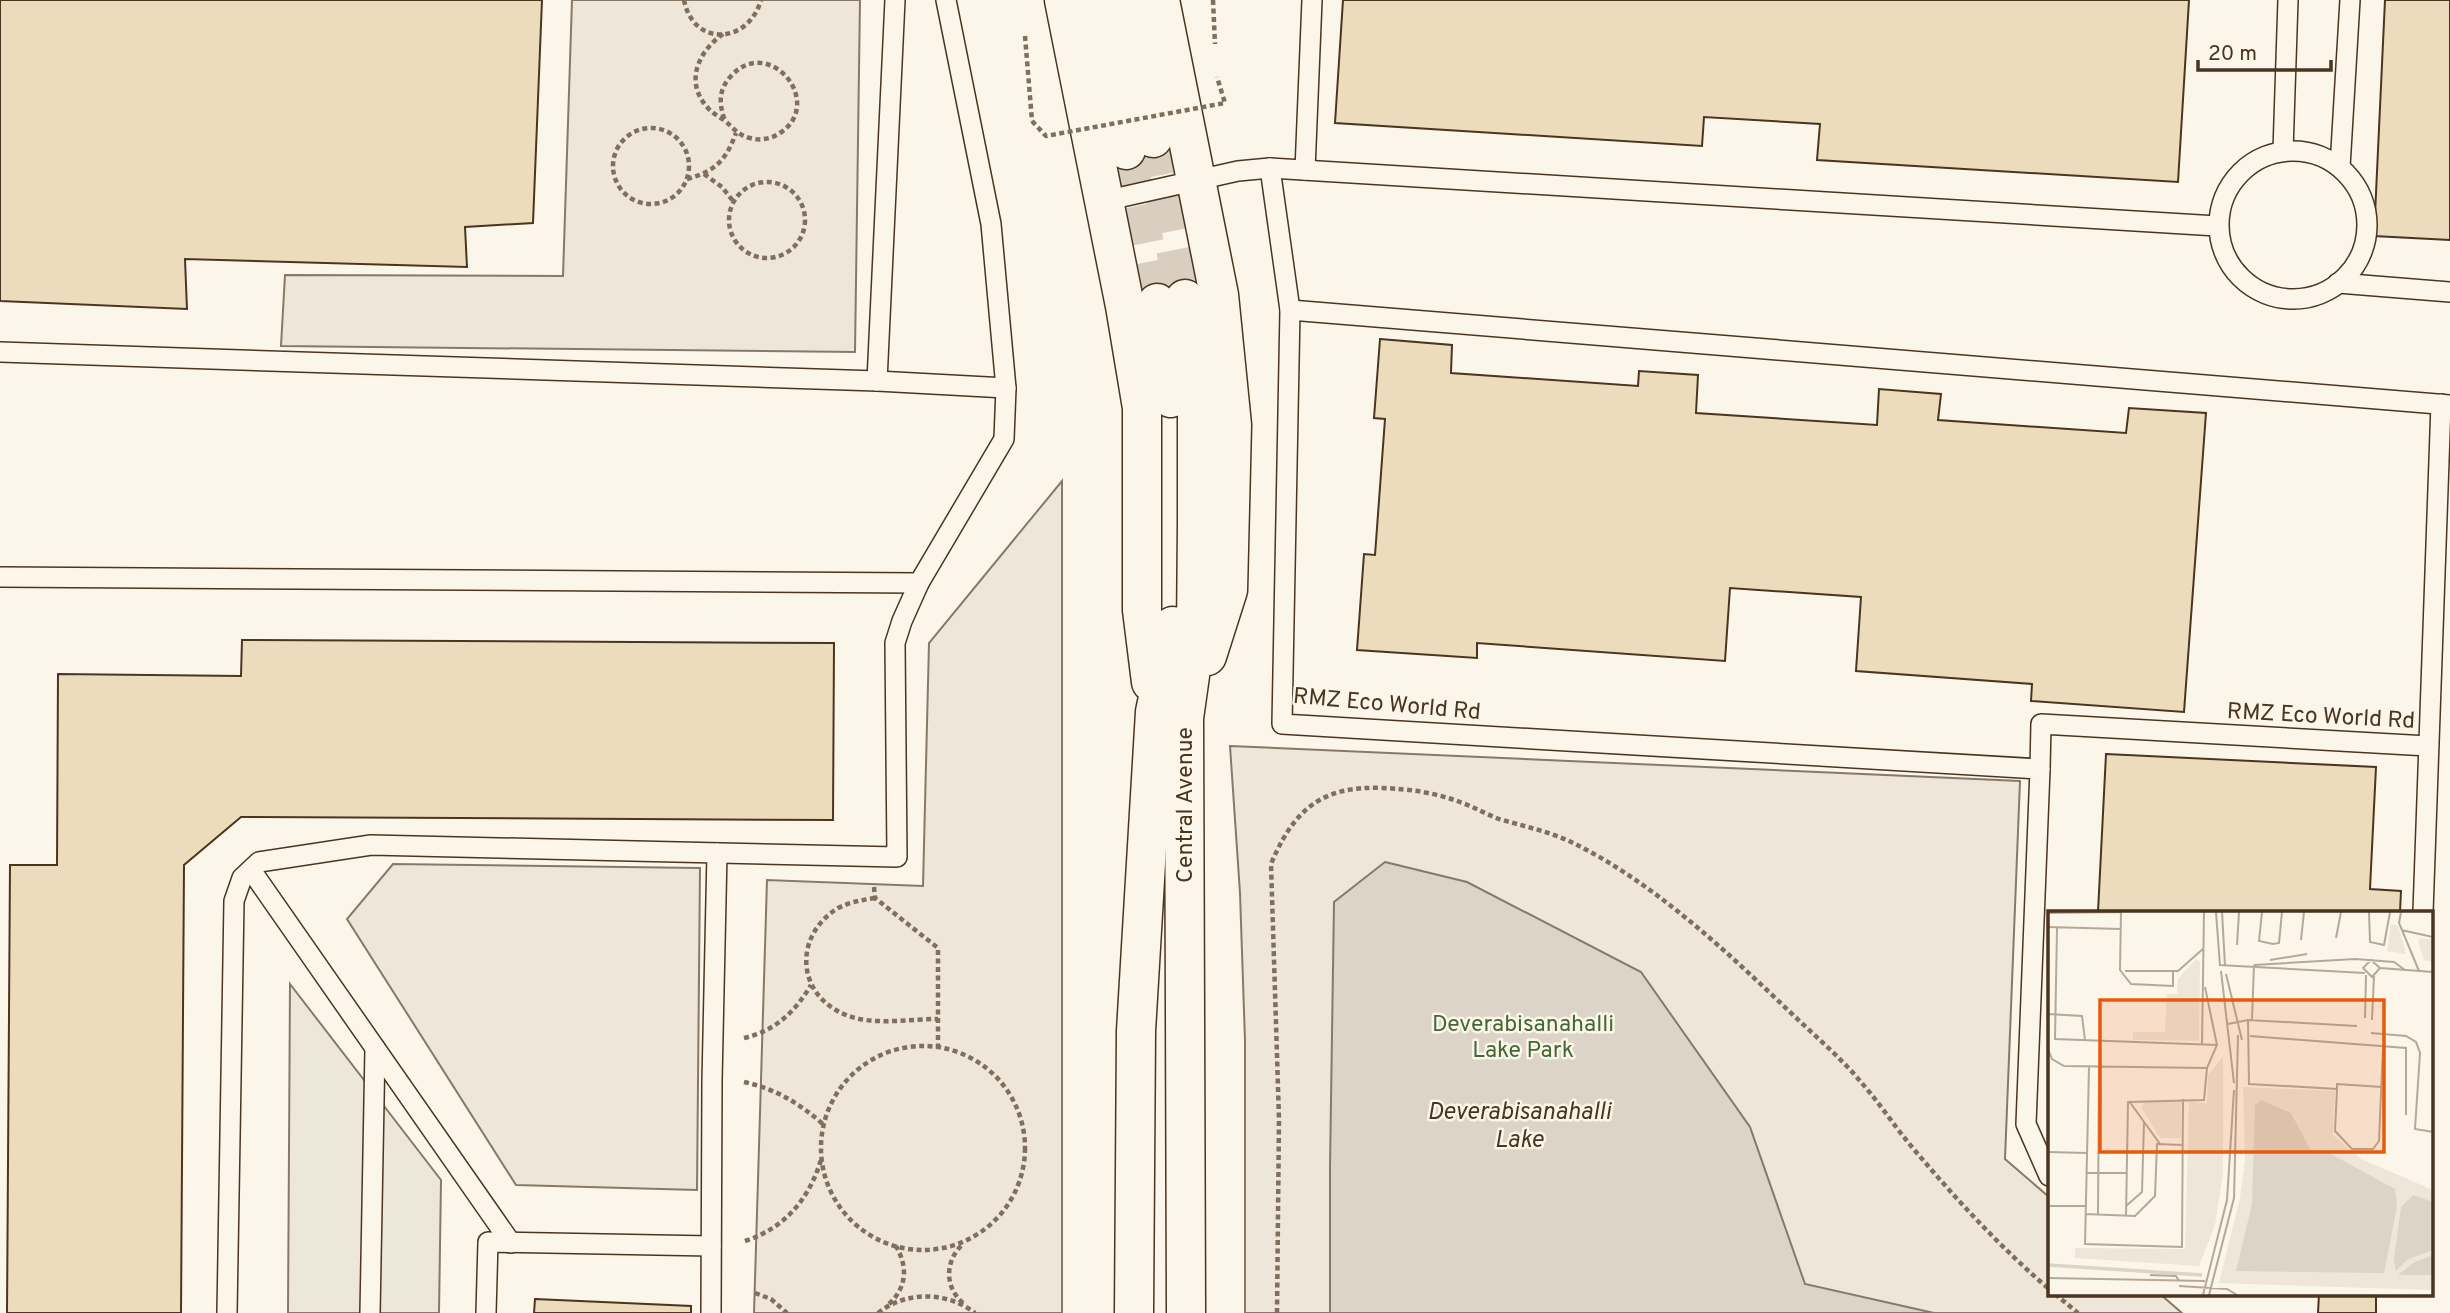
<svg xmlns="http://www.w3.org/2000/svg" width="2450" height="1313" font-family="Overpass,sans-serif">
<rect width="100%" height="100%" fill="#fbf6e9"/>
<!-- green -->
<g fill="#ede6d9" stroke="#887966" stroke-width="2">
<polygon points="572,0 860,0 855,352 281,346 285,275 563,276"/>
<polygon points="1062,481 1062,1313 754,1313 767,880 923,886 929,643"/>
<polygon points="1230,746 2020,781 2005,1159 2049,1197 2049,1294 2160,1294 2182,1313 1245,1313 1245,1041 1240,893"/>
<polygon points="393,864 700,868 697,1190 516,1185 347,919"/>
</g>
<!-- parking -->
<polygon fill="#ede7d9" stroke="#887966" stroke-width="2" points="290,984 441,1180 439,1313 288,1313"/>
<!-- water -->
<polygon fill="#dcd4c6" stroke="#887966" stroke-width="2" points="1385,862 1467,882 1641,972 1750,1127 1805,1284 1934,1313 1330,1313 1330,1167 1334,902"/>
<!-- building -->
<g fill="#ecdcbc" stroke="#4a3520" stroke-width="2">
<polygon points="0,0 542,0 533,223 465,227 467,267 185,259 187,309 0,301"/>
<polygon points="1343,0 2189,0 2178,182 1817,160 1820,124 1704,117 1702,146 1335,123"/>
<polygon points="2385,0 2450,0 2450,240 2374,236"/>
<polygon points="1380,339 1452,345 1451,373 1638,386 1639,371 1698,375 1696,413 1877,425 1879,389 1941,394 1938,420 2126,433 2129,408 2206,413 2184,712 2031,701 2032,684 1856,671 1861,597 1730,588 1725,661 1477,643 1477,658 1357,650 1364,554 1375,555 1385,419 1374,418"/>
<polygon points="242,640 834,643 833,820 241,817 184,865 181,1313 7,1313 10,865 57,865 58,674 241,676"/>
<polygon points="2106,754 2376,767 2370,889 2401,891 2400,912 2098,912"/>
<polygon points="2319,1294 2376,1294 2376,1313 2318,1313"/>
<polygon points="535,1299 691,1306 691,1313 534,1313"/>
</g>
<g fill="none" stroke-linecap="round" stroke-linejoin="round">
<!-- tertiary-tunnel -->
<g stroke="#d8cfc1" stroke-width="38" stroke-dasharray="38 19" stroke-linecap="butt">
<polyline points="1153,138 1185,299"/>
<polyline points="1126,150 1157,303"/>
</g>
<defs>
<g id="service">
<circle cx="2293" cy="225" r="74"/>
<polyline points="2283,151 2288,0"/>
<polyline points="2340,167 2350,0"/>
<polyline points="1270,168 1290,310 1282,724 2040,769 2026,1124 2049,1176"/>
<polyline points="1305,170 1312,0"/>
<polyline points="1104,201 1238,171 1270,168 2217,226"/>
<polyline points="2338,283 2450,292"/>
<polyline points="1290,310 2450,405"/>
<polyline points="0,352 877,381 1006,388"/>
<polyline points="877,381 895,0"/>
<polyline points="0,577 919,583 1004,439 1006,388 991,224 946,0"/>
<polyline points="2040,769 2041,724 2428,746"/>
<polyline points="251,870 511,1243"/>
<polyline points="2423,912 2441,404"/>
<polyline points="227,1313 234,901 242,878 259,862 371,845 897,857 895,643 902,621 919,583"/>
<polyline points="370,1313 375,1048"/>
<polyline points="486,1313 488,1242 711,1246"/>
<polyline points="711,1313 712,1081 717,853"/>
</g>
<g id="tertiary">
<polyline points="1064,0 1125,306 1142,408 1142,610 1151,682"/>
<polyline points="1099,0 1126,150"/>
<polyline points="1127,0 1153,138"/>
<polyline points="1160,0 1219,295 1232,425 1228,590 1207,656"/>
<polyline points="1185,299 1197,400 1197,523 1196,633 1184,718 1186,1313"/>
<polyline points="1157,303 1171,398"/>
<polyline points="1134,1313 1136,1031 1155,712 1173,626"/>
</g>
</defs>
<!-- service casing -->
<use href="#service" stroke="#4a3520" stroke-width="22"/>
<!-- tertiary casing -->
<use href="#tertiary" stroke="#4a3520" stroke-width="41"/>
<!-- path -->
<g stroke="#7f6f5c" stroke-width="4.5" stroke-dasharray="5 3.5" stroke-linecap="butt">
<path d="M684 0C693 47 748 45 761 0"/>
<polyline points="1213,0 1215,44"/>
<path d="M723 34C699 51 684 81 707 107 712 113 718 116 724 120 733 127 737 135 750 138 760 141 771 139 780 133 826 103 769 34 731 76 718 90 719 104 725 121"/>
<polyline points="1025,36 1032,121"/>
<circle cx="651" cy="166" r="38"/>
<polyline points="704,174 722,187 733,201"/>
<path d="M687 179C716 171 726 160 736 133"/>
<circle cx="767" cy="220" r="38"/>
<polyline points="874,887 875,898 938,948 938,1048"/>
<path d="M875 898C862 900 850 902 838 908 793 936 796 995 846 1015 873 1026 909 1019 938 1019"/>
<path d="M744 1038C775 1031 795 1012 811 985"/>
<circle cx="923" cy="1148" r="102"/>
<path d="M744 1082C776 1089 799 1103 824 1125"/>
<path d="M745 1241C785 1228 809 1199 821 1160"/>
<polyline points="755,1293 771,1299 787,1313"/>
<polyline points="2055,1294 2078,1313"/>
<path d="M963 1303C944 1287 945 1260 963 1244"/>
<path d="M889 1304C907 1287 908 1267 896 1246"/>
<path d="M878 1313C905 1291 947 1291 975 1313"/>
<path d="M1277 1313 1279 1119 1271 864C1300 794 1337 782 1409 790 1426 792 1444 796 1460 802 1474 807 1486 814 1499 819 1523 826 1547 831 1569 841 1651 880 1725 950 1790 1012 1814 1035 1840 1057 1861 1082 1881 1105 1897 1130 1917 1153 1957 1200 2001 1248 2049 1289"/>
</g>
<!-- service -->
<use href="#service" stroke="#fbf6e9" stroke-width="19"/>
<!-- tertiary -->
<use href="#tertiary" stroke="#fbf6e9" stroke-width="38"/>
<!-- path-bridge -->
<polyline stroke="#7f6f5c" stroke-width="4.5" stroke-dasharray="5 3.5" stroke-linecap="butt" points="1032,121 1046,136 1225,103 1217,77"/>
</g>
<g text-anchor="middle" stroke-width="5" stroke-linejoin="round" paint-order="stroke">
<!-- street labels -->
<g font-size="23" fill="#4a3520" stroke="#fbf6e9">
<text transform="translate(1387 703) rotate(5)" y="8">RMZ Eco World Rd</text>
<text transform="translate(2321 715) rotate(3)" y="8">RMZ Eco World Rd</text>
<text transform="translate(1184 805) rotate(-90)" y="8">Central Avenue</text>
</g>
<!-- park labels -->
<g font-size="23" fill="#436837" stroke="#fbf6e9">
<text x="1523" y="1031">Deverabisanahalli<tspan x="1523" dy="26">Lake Park</tspan></text>
</g>
<!-- water labels -->
<g font-size="24" font-style="italic" fill="#4a3520" stroke="#fbf6e9">
<text x="1519" y="1119">Deverabisanahalli<tspan x="1519" dy="28">Lake</tspan></text>
</g>
</g>
<!-- overview -->
<g transform="translate(2048 911)">
<rect width="385" height="385" fill="#fbf6e9"/>
<path d="M343 13 350 14 358 43 339 40ZM373 27 385 29V51L376 49 370 30ZM148 48 152 51 151 130 85 129V121H117L119 83H129L130 68ZM175 145V263L167 314 151 355 27 347V337L137 338 141 191 159 192 160 164ZM195 176 287 180 285 224 313 248 385 279V379L171 372 192 287 197 250ZM98 189 133 190V227H112L93 196Z" fill="#ede6d9"/>
<path d="M213 189 243 202 262 238 281 242 347 278 349 295 336 362 188 360 204 293 207 194ZM365 284 385 291V339L360 348 348 360 346 348 353 296ZM385 344V364H350L365 352Z" fill="#dcd4c6"/>
<path fill="none" stroke="#dcd4c6" stroke-width="3.5" d="M0 354 154 364"/>
<path fill="none" stroke="#b4a999" stroke-width="2" d="M168 1 172 55M174 1 177 55M214 1 211 30 225 33 231 32 234 1M321 1 322 31 336 34 342 1M353 1 351 12 371 60M0 2 73 1 72 59 83 73 125 75V60M0 16 72 18M9 17 7 128 169 134M353 19 385 26M288 27 293 1M253 29 256 1M189 34 191 1M222 49 259 43M171 54 317 62M206 54 307 48 346 51 357 59M332 57 324 66 315 57 323 49 332 57 385 61M77 60H130L156 37M173 60 186 172M178 63 194 129M0 103 34 105 37 129M317 107 318 64M200 109 201 173 289 178 287 220 304 238H325L331 230 335 136M204 109 206 54M324 109 326 65M180 113 200 109 309 115M323 122 358 125 368 131 372 142 367 218 385 221M202 125 358 137V204M154 133 156 1M0 138 4 148 16 155 159 157 169 134 157 76M41 156 37 333 134 336 135 188M289 178V173L334 176M81 190 112 233M0 241 39 242M39 262H78M0 295H37M78 295 94 281 96 211M37 303 87 305 107 285 109 233 135 234M50 304 51 156M78 305 80 191 156 189 159 157M102 364 128 365 131 370M0 367 157 370M131 375 179 378 189 384M155 384 179 289 186 179M161 384 186 287 190 124"/>
<path fill="#e8590c" fill-opacity="0.15" stroke="#e8590c" stroke-width="3.5" d="M52 89H336V241H52Z"/>
<rect width="385" height="385" fill="none" stroke="#4a3520" stroke-width="3.5"/>
</g>
<!-- scale -->
<path d="M2198 60v10h133v-10" fill="none" stroke="#4a3520" stroke-width="3.5"/>
<text x="2208" y="60" font-size="21" fill="#4a3520" stroke="#fbf6e9" stroke-width="5" paint-order="stroke">20 m</text>
</svg>
